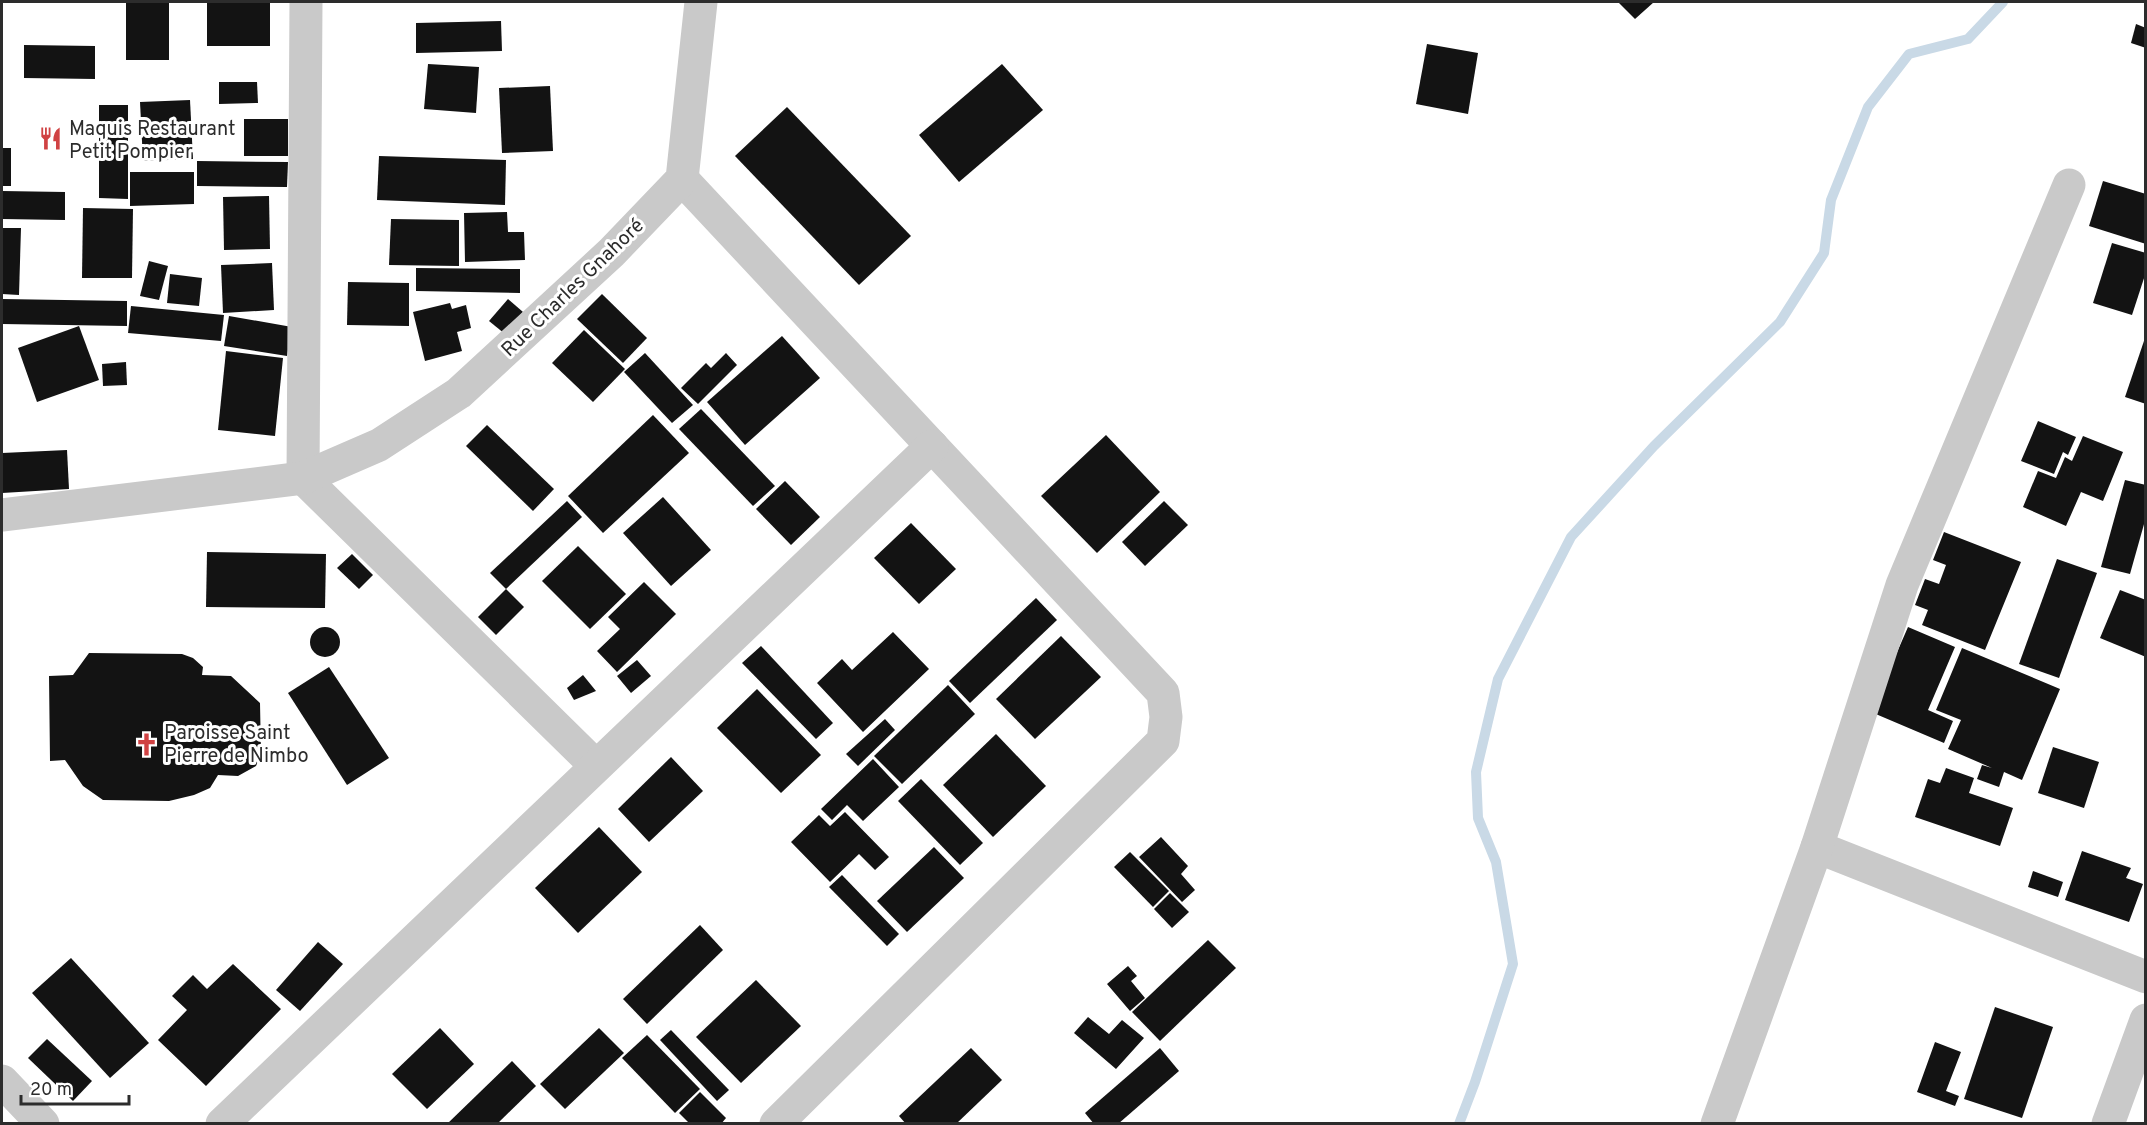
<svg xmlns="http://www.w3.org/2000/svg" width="2147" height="1125" font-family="Overpass,sans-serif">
<rect width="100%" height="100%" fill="#fff"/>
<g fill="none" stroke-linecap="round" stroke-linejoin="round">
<!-- stream -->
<polyline stroke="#c9d9e6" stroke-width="10" points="1459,1124 1475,1082 1513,964 1496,862 1478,818 1476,772 1498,679 1571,537 1654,446 1780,322 1824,253 1831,200 1868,107 1909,54 1968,39 2003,2"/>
</g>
<!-- building -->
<g fill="#131313">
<rect x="126" y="2" width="43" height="58"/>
<rect x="207" y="2" width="63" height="44"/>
<polygon points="1618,2 1654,2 1635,19"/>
<polygon points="501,21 502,51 416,53 416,23"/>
<polygon points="2136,24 2146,28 2146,48 2131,43"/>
<polygon points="1427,44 1478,53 1468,114 1416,104"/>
<polygon points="24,45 95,46 95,79 24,78"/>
<polygon points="428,64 479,67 476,113 424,109"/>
<polygon points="1002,64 1043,110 959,182 919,135"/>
<polygon points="219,82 257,82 258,103 219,104"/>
<polygon points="550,86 553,151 502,153 499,88"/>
<polygon points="190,100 193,159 143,161 140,102"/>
<polygon points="99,105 128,105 128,199 99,198"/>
<polygon points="787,107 911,236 859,285 735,156"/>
<rect x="244" y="119" width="44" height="37"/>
<rect x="2" y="148" width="9" height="38"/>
<polygon points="379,156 506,160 505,205 377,200"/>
<polygon points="197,161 288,162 287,187 197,186"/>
<polygon points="130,172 194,172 194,204 130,206"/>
<polygon points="2103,181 2146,194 2146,244 2089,226"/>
<polygon points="2,191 65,192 65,220 2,219"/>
<polygon points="269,196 270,249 224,250 223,197"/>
<polygon points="83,208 133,209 132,278 82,278"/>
<polygon points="507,212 508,232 524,232 525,260 465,262 464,213"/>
<polygon points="391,219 459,220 459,266 389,265"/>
<polygon points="2,228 21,228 19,295 2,294"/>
<polygon points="2112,243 2146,253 2146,272 2132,315 2093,303"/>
<polygon points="149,261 168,266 159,300 140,296"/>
<polygon points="272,263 274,310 223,313 221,265"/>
<polygon points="416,268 520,269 520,293 416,291"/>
<polygon points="170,274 202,278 199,306 167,303"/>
<polygon points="348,282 409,283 409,326 347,325"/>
<polygon points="602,294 647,338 623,363 577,319"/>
<polygon points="2,299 127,301 127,326 2,324"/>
<polygon points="508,299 523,312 505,334 489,321"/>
<polygon points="450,303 452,309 466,305 471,328 457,332 462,351 425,361 413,312"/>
<polygon points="131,306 224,315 221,341 128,333"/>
<polygon points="229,316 292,327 287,356 224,346"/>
<polygon points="79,326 99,380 37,402 18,348"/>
<polygon points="584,330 625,369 593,402 552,363"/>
<polygon points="2146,335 2146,404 2125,397"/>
<polygon points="782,336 820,378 745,445 707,402"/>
<polygon points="226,351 283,358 275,436 218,430"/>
<polygon points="645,353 693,405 672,423 624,372"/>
<polygon points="726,353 737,365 698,404 681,388 706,363 711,368"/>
<polygon points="126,362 127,385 103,386 102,364"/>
<polygon points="701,409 775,486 753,506 679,429"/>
<polygon points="653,415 689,453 603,533 568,496"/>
<polygon points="2038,421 2076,437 2068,455 2063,452 2054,474 2021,461"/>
<polygon points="487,425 554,489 533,511 466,446"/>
<polygon points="1106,435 1160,492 1097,553 1041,496"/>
<polygon points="2083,436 2123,452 2103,501 2081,492 2066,526 2023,507 2038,471 2056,478 2065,457 2072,461"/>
<polygon points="67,450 69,489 2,493 2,453"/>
<polygon points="2125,480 2146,485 2146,517 2130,574 2101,567"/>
<polygon points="785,481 820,517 791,545 756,509"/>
<polygon points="663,497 711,550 671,586 623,533"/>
<polygon points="567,501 582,517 506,589 490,573"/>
<polygon points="1164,501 1188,525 1145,566 1122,542"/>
<polygon points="911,523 956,569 919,604 874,558"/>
<polygon points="1944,532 2021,562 1985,650 1922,625 1928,610 1915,605 1925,579 1939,584 1946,565 1933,560"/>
<polygon points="578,546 626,594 590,629 542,581"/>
<polygon points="207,552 326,554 325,608 206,607"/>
<polygon points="352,554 373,575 359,589 337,568"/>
<polygon points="2057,559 2097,573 2059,678 2019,664"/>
<polygon points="644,582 676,614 617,672 597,651 620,629 608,617"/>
<polygon points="506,589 524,607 496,635 478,617"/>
<polygon points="2120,590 2146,600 2146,657 2100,638"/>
<polygon points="1036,598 1057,620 970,703 949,681"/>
<circle cx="325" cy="642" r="15"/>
<polygon points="1908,627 1955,647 1928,710 1953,721 1944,743 1871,712"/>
<polygon points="893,632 929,669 863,732 817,683 842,659 852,670"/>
<polygon points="1061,636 1101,677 1035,739 996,699"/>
<polygon points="761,646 833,723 816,739 742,663"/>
<polygon points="1962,648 2060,689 2022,780 2004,772 1999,787 1977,779 1982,765 1992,768 1948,749 1961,720 1936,710"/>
<polygon points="89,653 182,654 193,658 203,667 202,675 231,676 260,703 261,754 256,766 238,776 218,775 210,788 194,795 169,801 103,800 83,786 65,760 50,761 49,676 73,675"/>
<polygon points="637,660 651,676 631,693 617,676"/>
<polygon points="329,667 389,758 347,785 288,693"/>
<polygon points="583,675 596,691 574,700 567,688"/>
<polygon points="948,685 975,714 902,784 874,756"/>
<polygon points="757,689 821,755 781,793 717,728"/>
<polygon points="885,719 895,730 858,766 846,754"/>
<polygon points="996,734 1046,786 993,837 943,785"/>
<polygon points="2053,747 2099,762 2084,808 2038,793"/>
<polygon points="671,757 703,791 649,842 618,809"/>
<polygon points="873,759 899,787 863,821 847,805 832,820 821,809"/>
<polygon points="1946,768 1974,778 1969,793 2013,808 2000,846 1915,817 1928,779 1940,783"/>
<polygon points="921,779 983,843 960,865 898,801"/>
<polygon points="845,812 889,857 875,870 859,854 830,882 791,842 819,815 830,826"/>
<polygon points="599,827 642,872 578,933 535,888"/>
<polygon points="1161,837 1188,866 1181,874 1195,890 1182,902 1139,857"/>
<polygon points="934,847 964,878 907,932 877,901"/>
<polygon points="2082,851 2131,868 2126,878 2143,884 2129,922 2065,900"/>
<polygon points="1130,852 1169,891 1153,907 1114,867"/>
<polygon points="2033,871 2063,882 2058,897 2028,887"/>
<polygon points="842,875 899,934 887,946 829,887"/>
<polygon points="1170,893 1189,912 1172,928 1154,909"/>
<polygon points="700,925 723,950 647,1024 623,999"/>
<polygon points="1208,940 1236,968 1160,1041 1132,1012"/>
<polygon points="318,942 343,964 300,1011 276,990"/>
<polygon points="71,958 149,1043 110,1078 32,993"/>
<polygon points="233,964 281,1009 206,1086 158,1040 187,1010 172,996 193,975 207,989"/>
<polygon points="1128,966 1137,976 1131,981 1145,998 1130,1011 1107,984"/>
<polygon points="756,980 801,1026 741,1083 696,1037"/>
<polygon points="1995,1007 2053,1027 2022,1118 1964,1099"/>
<polygon points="1088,1017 1109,1034 1122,1020 1144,1038 1116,1069 1074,1033"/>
<polygon points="440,1028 474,1064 427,1109 392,1074"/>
<polygon points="599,1028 624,1053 565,1109 540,1084"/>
<polygon points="671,1030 729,1090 717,1101 660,1040"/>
<polygon points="647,1035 700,1089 675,1113 622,1058"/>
<polygon points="47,1039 92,1081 73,1101 28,1058"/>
<polygon points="1935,1042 1961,1052 1946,1091 1959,1096 1955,1106 1917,1092"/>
<polygon points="971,1048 1002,1080 956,1124 906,1124 899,1116"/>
<polygon points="1160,1048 1179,1071 1118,1124 1094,1124 1085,1113"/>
<polygon points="512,1061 536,1086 497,1124 447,1124"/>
<polygon points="700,1092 726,1118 721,1124 690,1124 679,1113"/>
</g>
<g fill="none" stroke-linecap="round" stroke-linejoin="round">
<!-- minor -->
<g stroke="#c9c9c9" stroke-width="33">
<polyline points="306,2 303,478 596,766"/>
<polyline points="682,179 1163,693 1166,717 1163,741 776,1124"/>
<polyline points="2,515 303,478 379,445 459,393 612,252 682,179 701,2"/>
<polyline points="1817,847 2146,977"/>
<polyline points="2,1081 43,1124"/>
<polyline points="222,1124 932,446"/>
<polyline points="1717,1124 1817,847 1902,585 2069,185"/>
<polyline points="2108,1124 2146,1020"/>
</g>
</g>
<!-- icons -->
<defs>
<symbol id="restaurant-bare" viewBox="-9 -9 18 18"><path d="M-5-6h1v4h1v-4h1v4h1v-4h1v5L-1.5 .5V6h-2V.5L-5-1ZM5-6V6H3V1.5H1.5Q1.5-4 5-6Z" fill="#d04243" stroke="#fff" stroke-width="2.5" paint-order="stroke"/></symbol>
<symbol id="church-bare" viewBox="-9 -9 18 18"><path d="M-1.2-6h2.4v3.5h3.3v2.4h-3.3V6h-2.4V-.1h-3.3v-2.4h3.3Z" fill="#d04243" stroke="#fff" stroke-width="2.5" paint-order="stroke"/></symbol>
</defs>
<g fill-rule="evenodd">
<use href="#restaurant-bare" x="34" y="122" width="33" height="33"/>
<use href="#church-bare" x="130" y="728" width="33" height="33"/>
</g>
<g text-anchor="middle" stroke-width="6" stroke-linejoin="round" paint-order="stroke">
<!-- poi labels -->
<g font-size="20" fill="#2c2c2c" stroke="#fff" text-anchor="start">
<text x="69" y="135">Maquis Restaurant<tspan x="69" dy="23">Petit Pompier</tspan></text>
<text x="164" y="739">Paroisse Saint<tspan x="164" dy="23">Pierre de Nimbo</tspan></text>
</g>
<!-- street labels -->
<g font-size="20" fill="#2c2c2c" stroke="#fff">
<text transform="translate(572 287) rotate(-44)" y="7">Rue Charles Gnahoré</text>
</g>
</g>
<!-- border -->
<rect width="2147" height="1125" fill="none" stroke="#2c2c2c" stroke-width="6"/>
<!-- scale -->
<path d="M21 1095v9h108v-9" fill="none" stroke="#2c2c2c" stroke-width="3"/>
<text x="30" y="1095" font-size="18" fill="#2c2c2c" stroke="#ffffff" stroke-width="4.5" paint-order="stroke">20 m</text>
</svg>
